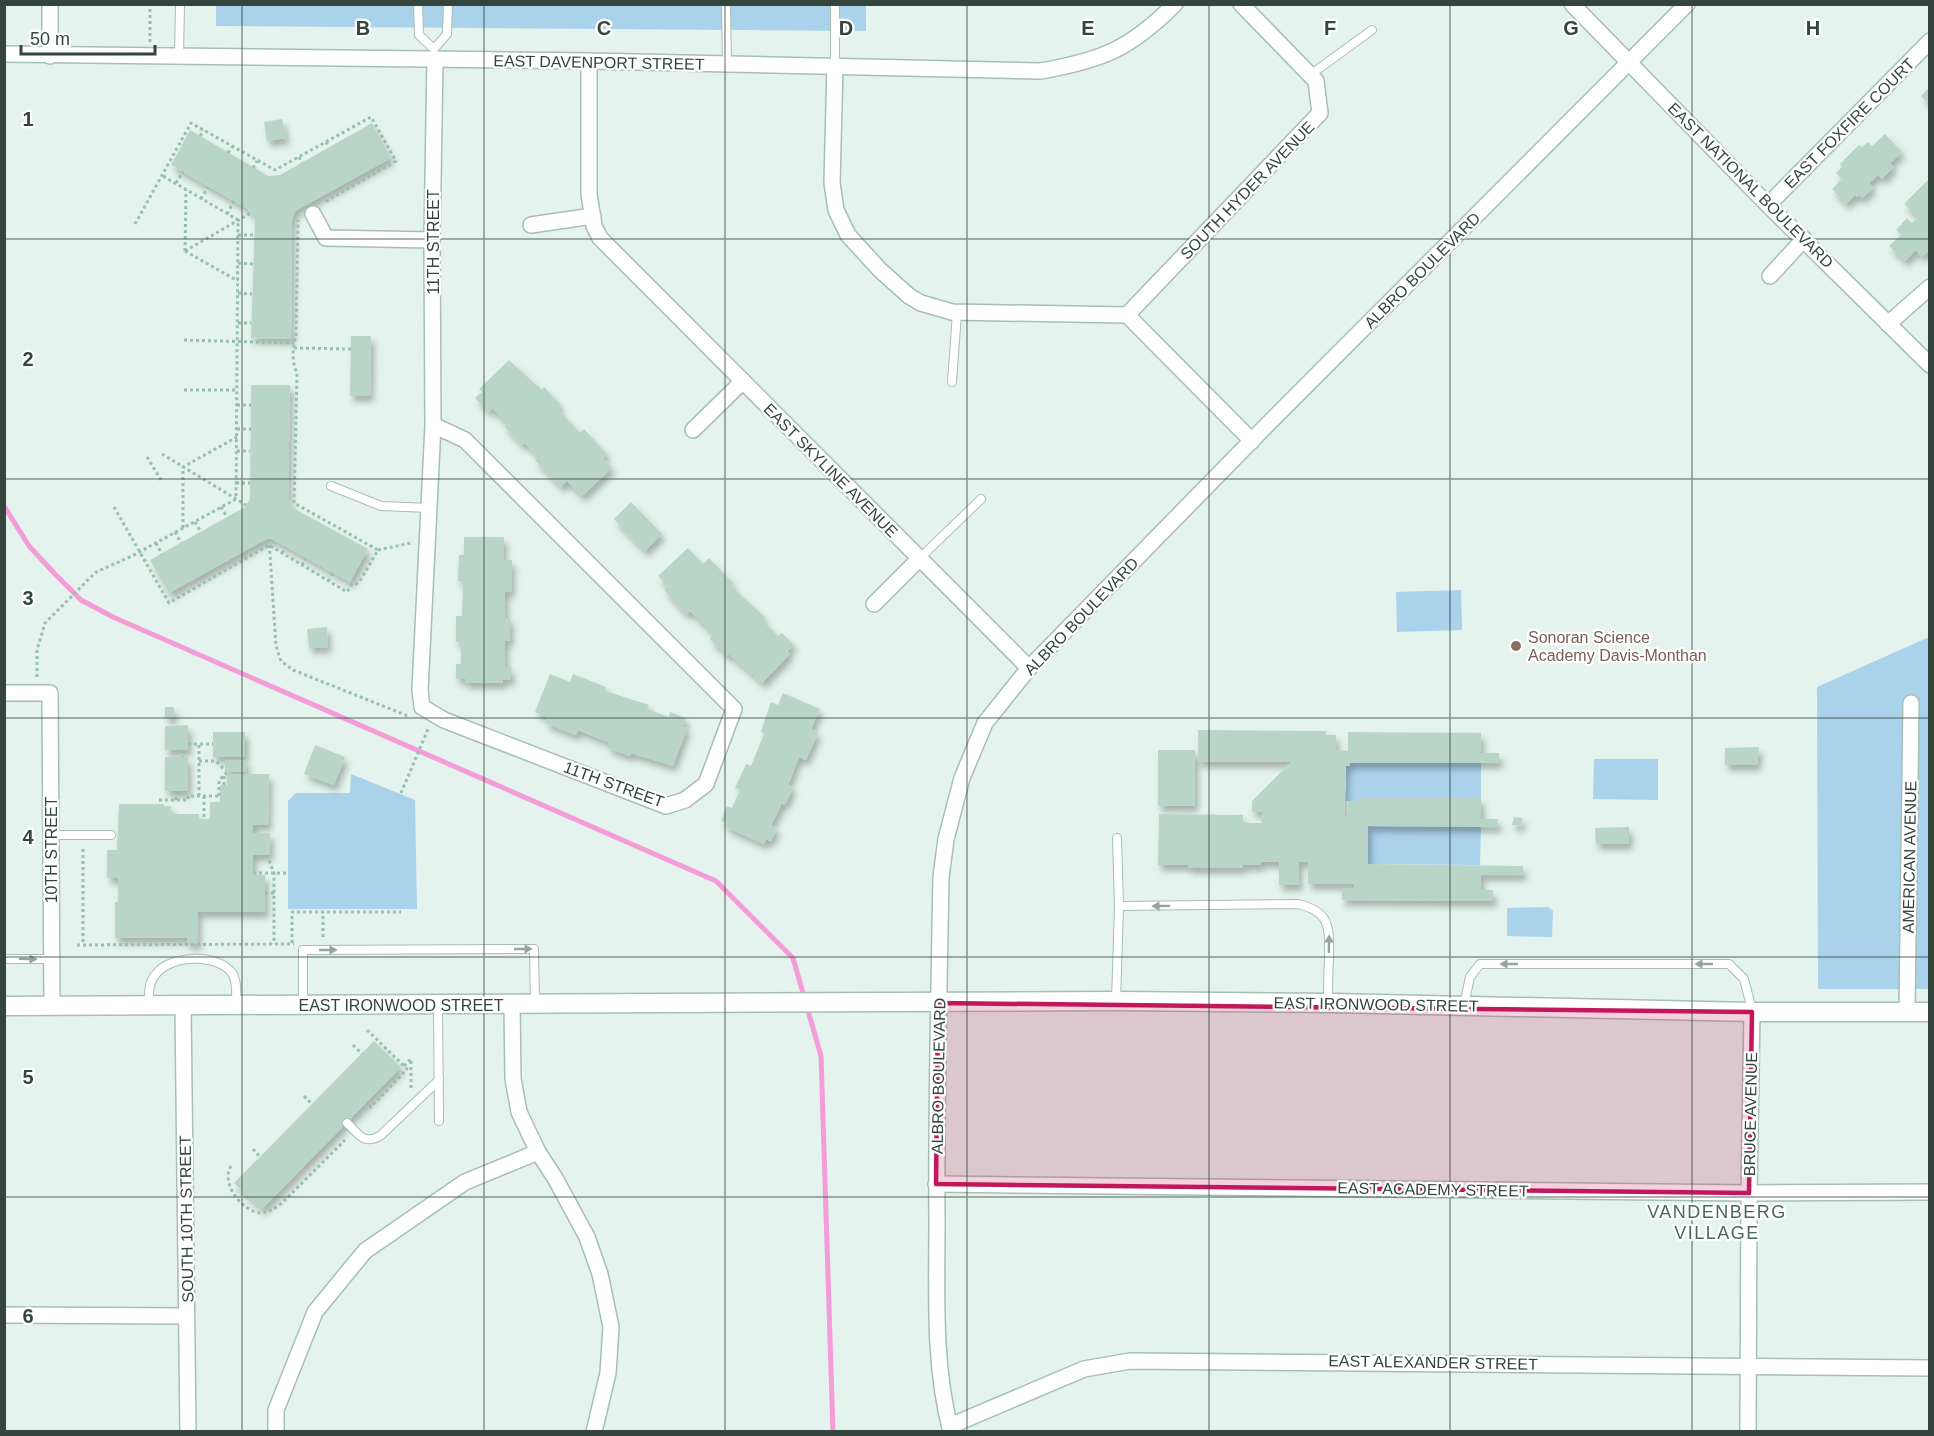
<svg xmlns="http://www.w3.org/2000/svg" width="1934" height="1436" font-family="Arial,sans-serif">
<defs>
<filter id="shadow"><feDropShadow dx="3.5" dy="6" stdDeviation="3" flood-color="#0004"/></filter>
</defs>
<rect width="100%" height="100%" fill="#e4f3ed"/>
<!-- green -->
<g fill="#aad2ea">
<polygon points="216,4 866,5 866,31 216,26"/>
<polygon points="1461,590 1462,630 1397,632 1396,592"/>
<polygon points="1929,637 1929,989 1818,989 1817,687"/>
<polygon points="1594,759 1658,759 1658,800 1593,799"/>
<polygon points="1350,763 1481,763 1481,798 1358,798 1357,801 1346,801 1346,766"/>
<polygon points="351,774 415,800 417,909 288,909 288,801 296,793 350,793"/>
<polygon points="1368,826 1481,827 1480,865 1368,864"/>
<polygon points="1548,907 1553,911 1552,937 1507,936 1507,908"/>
</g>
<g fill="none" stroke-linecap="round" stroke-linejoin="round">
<!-- stream -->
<polyline stroke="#f39cd7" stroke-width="5" points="4,506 29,546 55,574 81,600 113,617 716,881 793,958 821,1056 833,1432"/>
</g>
<!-- building -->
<g fill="#b9d5c7" filter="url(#shadow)">
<polygon points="1930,87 1930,105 1921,96"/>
<polygon points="282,119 286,138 267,141 264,122"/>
<polygon points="372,123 391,158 295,211 292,220 291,339 251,338 255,219 248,209 171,165 190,130 268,176 280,175"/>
<polygon points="1885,134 1902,152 1890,163 1894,167 1882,179 1878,175 1869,183 1873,188 1862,198 1860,195 1857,197 1855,195 1846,204 1832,189 1842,179 1836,173 1842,167 1840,164 1859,145 1862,147 1868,142 1872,146"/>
<polygon points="1930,178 1930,254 1927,252 1922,257 1916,250 1905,261 1889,246 1901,235 1896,230 1907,218 1912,223 1918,217 1904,204"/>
<polygon points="351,336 371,336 370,396 350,396"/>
<polygon points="509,360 542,390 544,387 560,404 558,409 580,433 584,429 607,454 603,458 612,468 582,496 567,481 561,487 535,460 538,457 525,443 522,445 504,426 507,423 492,408 489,412 475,398 482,392 479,389"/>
<polygon points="251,385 290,385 288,499 293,508 368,549 350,582 272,539 266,539 169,593 150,560 245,507 250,499"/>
<polygon points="631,502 662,534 645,551 614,519"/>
<polygon points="464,537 504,537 503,560 512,560 511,592 505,592 505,618 510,618 510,641 505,641 505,667 511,667 511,680 503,679 503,683 465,683 465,679 456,679 456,664 461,664 461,642 456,642 456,616 462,616 463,581 458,581 459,555 464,555"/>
<polygon points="688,548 703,564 709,558 734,584 731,586 765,617 762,620 778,636 782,633 794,645 787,651 790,654 762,683 729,654 727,656 710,639 713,634 690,611 686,614 664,590 668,586 658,576"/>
<polygon points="327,627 328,647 309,648 307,629"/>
<polygon points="550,674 570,682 573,674 606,687 605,691 649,705 647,709 669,717 670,712 686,718 683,727 687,728 673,766 631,753 630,756 608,748 608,742 578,730 576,735 545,723 547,717 535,712"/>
<polygon points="783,693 820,709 811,729 818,733 806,760 799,757 788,785 793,787 785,805 782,803 771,826 777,828 771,841 766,839 764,844 726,827 727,823 721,821 727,806 732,808 740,790 735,788 746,764 751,766 764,734 761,731 771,702 778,705"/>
<rect x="165" y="707" width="9" height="11"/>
<polygon points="188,725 188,750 165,750 165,726"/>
<polygon points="1198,730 1326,731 1326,735 1336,735 1336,750 1348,751 1348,732 1481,733 1481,753 1499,753 1499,763 1350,763 1350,766 1346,766 1344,816 1347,816 1348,801 1357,801 1357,798 1481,798 1481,819 1498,819 1498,827 1368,826 1368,864 1523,866 1523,875 1481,875 1481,890 1493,890 1493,901 1342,900 1342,888 1354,888 1354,884 1308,884 1308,862 1299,862 1299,885 1279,885 1279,862 1261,862 1261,865 1243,865 1243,868 1188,868 1188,865 1158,865 1159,814 1243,815 1243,823 1262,823 1262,812 1252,812 1252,801 1291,762 1198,762"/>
<rect x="213" y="732" width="32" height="25"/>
<polygon points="315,745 345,757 334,785 304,774"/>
<polygon points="1759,747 1757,765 1725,765 1725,748"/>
<rect x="1158" y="750" width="37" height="56"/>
<rect x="165" y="757" width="23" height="34"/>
<rect x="225" y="760" width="21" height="12"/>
<polygon points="227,774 269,774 268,825 253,825 253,833 270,833 270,855 253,855 253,875 265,875 265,912 198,912 198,944 187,944 187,938 115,938 115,902 118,902 118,878 107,878 107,850 117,850 119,804 164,804 164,806 171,806 171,814 199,814 199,819 210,819 210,802 220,802 220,785 227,785"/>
<polygon points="1514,817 1523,818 1521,826 1512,825"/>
<polygon points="1629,827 1629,844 1596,844 1595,828"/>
<polygon points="374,1041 401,1067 262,1209 234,1183"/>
</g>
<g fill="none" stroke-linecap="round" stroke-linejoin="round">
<defs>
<g id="service">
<polyline points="418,4 419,35 434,49 447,34 448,4"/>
<polyline points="726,7 727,64"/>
<polyline points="179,57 180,4"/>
<polyline points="835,65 835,4"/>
<polyline points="1310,75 1372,30"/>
<polyline points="952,382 957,313"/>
<polyline points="331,486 381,506 430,508"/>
<polyline points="920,558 981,499"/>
<polyline points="51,835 111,835"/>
<path d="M1119 906 1298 904C1332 912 1329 929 1329 959 1328 974 1328 988 1328 1003"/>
<polyline points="4,959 52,959"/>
<polyline points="1116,1001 1119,906 1117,838"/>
<polyline points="303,1004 303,950 534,949 535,1004"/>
<polyline points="438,1004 439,1121"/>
<path d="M149 1005C149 993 148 983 156 974 170 955 217 953 232 973 238 982 236 996 236 1005"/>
<polyline points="1464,1005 1470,977 1480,964 1729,964 1744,979 1752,1010"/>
<path d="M347 1123C359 1134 363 1145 380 1136L439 1080"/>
</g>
<g id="minor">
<polyline points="50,4 50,56"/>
<polyline points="1572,4 1768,205 1930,365"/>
<path d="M4 54 589 61 1041 71C1103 60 1130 49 1175 4"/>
<polyline points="589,61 589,194 594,226 600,238 1029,668"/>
<polyline points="835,65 832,183 836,210 848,235 880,270 909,296 921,303 952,312 1127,315 1252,441"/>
<polyline points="1768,205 1930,41"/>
<polyline points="313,214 326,238 432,240"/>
<polyline points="531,225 593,216"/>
<polyline points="1770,276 1804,239"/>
<polyline points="1127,315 1320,113 1316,81 1241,4"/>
<polyline points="1888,324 1930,287"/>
<polyline points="433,425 465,440 734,709 706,784 685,800 666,806 444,720 422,707 420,690 433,425 432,240 435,59"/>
<polyline points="693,430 743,381"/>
<polyline points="874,604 920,558"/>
<polyline points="4,693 50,693 52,1006"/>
<polyline points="512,1004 513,1079 519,1112 538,1152 555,1178 587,1237 600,1274 611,1327 608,1373 594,1432"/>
<polyline points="183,1006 188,1432"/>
<polyline points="1907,1011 1911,703"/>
<polyline points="936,1184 1749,1193 1930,1192"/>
<polyline points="4,1315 186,1316"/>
<polyline points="950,1426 1084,1369 1130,1361 1930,1368"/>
<polyline points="276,1432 276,1410 315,1312 365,1251 465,1182 538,1152"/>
<path d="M951 1432C933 1364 937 1292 937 1223 936 1108 939 992 941 877L946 839 962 778 985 723 1029 668 1263 429 1687 4"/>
<polyline points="1748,1432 1749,1193 1752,1012"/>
</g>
<polyline id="tertiary" points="4,1006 1116,1001 1333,1003 1752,1012 1930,1012"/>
</defs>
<!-- service casing -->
<use href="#service" stroke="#a6bfb4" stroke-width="10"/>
<!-- minor casing -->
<use href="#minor" stroke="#a6bfb4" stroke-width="18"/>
<!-- tertiary casing -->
<use href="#tertiary" stroke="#a6bfb4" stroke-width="21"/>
<!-- path -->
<g stroke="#96c1ae" stroke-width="3" stroke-dasharray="3 3" stroke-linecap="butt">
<polyline points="150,42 150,4"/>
<polyline points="200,136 204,131"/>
<polyline points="326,142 329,147"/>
<polyline points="228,153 232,147"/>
<polyline points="299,157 302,163"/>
<polyline points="253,168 257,161"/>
<polyline points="176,183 183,172"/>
<polyline points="201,199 208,187"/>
<polyline points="227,214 234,201"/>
<polyline points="135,224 191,123 275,170 371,117 396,161 325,202"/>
<polyline points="238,235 255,235"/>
<polyline points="185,251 251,213"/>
<polyline points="185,251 186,190"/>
<polyline points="185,251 238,281"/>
<polyline points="238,263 253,264"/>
<polyline points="238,293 252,294"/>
<polyline points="238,323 251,323"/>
<polyline points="184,340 294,343"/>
<polyline points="294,348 351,349"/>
<polyline points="184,390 236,390"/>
<polyline points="237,405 251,405"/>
<polyline points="237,429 251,429"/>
<polyline points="237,451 250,451"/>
<polyline points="162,454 246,505"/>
<polyline points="147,457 161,480"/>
<polyline points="236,483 250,483"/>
<path d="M114 507 169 603 269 545 347 592 352 584H356L360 581 378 550 294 503 297 373C292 363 292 347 296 336L298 220"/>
<polyline points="221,507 227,517"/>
<polyline points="195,522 201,532"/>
<polyline points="183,528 183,467 237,437"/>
<polyline points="175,532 181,543"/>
<polyline points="269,539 276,646 281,661 293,670 408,716"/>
<polyline points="156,543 162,554"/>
<polyline points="378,550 411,543"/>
<polyline points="282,553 286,547"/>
<polyline points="302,565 306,558"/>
<polyline points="328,581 333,573"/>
<polyline points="37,677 37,650 45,623 96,572 132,556 236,499 238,220 163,176"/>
<polyline points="188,744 213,744"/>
<polyline points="183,750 183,757"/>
<polyline points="199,761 216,761 225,770"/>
<polyline points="224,785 224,775"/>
<polyline points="176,791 176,800"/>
<polyline points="401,793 428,729"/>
<polyline points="199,796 199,744"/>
<polyline points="204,796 204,819"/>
<polyline points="219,796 219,780 228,772"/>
<polyline points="159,800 188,800 188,796 220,796"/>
<polyline points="83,849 83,945"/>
<polyline points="267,855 274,873 274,944"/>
<polyline points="253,873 288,873"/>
<polyline points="265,893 274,893"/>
<polyline points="323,937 323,912"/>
<polyline points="292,943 292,912 401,912"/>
<polyline points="77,945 294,944"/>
<polyline points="367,1030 407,1069 371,1107 367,1102"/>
<polyline points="353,1045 362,1054"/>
<polyline points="404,1066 411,1059 411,1089"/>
<polyline points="304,1096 312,1104"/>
<polyline points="253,1149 260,1157"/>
<path d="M231 1166C220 1183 242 1211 260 1213 269 1213 275 1208 282 1203L345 1140"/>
<polyline points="4,1346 5,1346"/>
</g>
<!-- service -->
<use href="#service" stroke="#fff" stroke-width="8"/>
<!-- minor -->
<use href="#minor" stroke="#fff" stroke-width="15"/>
<!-- tertiary -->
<use href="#tertiary" stroke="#fff" stroke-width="18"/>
</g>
<!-- one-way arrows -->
<defs><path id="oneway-solid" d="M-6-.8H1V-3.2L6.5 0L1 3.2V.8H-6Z" transform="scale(1.5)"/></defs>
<g fill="#99a29e">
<use href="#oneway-solid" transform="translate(1161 906) rotate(179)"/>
<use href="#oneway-solid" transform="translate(1329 944) rotate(-89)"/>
<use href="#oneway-solid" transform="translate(523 949)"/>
<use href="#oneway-solid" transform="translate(328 950)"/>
<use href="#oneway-solid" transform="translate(28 959) rotate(1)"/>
<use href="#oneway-solid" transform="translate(1509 964) rotate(180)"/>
<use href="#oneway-solid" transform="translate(1704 964) rotate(180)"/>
</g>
<!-- marked area -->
<path fill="#c2185b" fill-opacity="0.2" stroke="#c2185b" stroke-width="4.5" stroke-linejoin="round" d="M938 1003 1752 1012 1749 1193 936 1184Z"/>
<!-- grid -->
<path fill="none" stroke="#33453d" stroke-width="1.5" stroke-opacity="0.55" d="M242 4V1432M484 4V1432M725 4V1432M967 4V1432M1209 4V1432M1450 4V1432M1692 4V1432M4 239H1930M4 479H1930M4 718H1930M4 957H1930M4 1197H1930"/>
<!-- markers -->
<circle fill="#8d6e63" stroke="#fff" stroke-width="2" cx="1516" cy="646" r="6"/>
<g text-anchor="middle" stroke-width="4.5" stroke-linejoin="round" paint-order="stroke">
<!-- street labels -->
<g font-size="16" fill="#33453d" stroke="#fff">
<text transform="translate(599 62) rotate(1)" y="6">EAST DAVENPORT STREET</text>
<text transform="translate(1849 123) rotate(-45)" y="6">EAST FOXFIRE COURT</text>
<text transform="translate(1751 185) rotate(45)" y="6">EAST NATIONAL BOULEVARD</text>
<text transform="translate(1247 190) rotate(-46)" y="6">SOUTH HYDER AVENUE</text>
<text transform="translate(433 242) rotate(-90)" y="6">11TH STREET</text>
<text transform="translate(1422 270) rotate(-45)" y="6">ALBRO BOULEVARD</text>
<text transform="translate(831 470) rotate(45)" y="6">EAST SKYLINE AVENUE</text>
<text transform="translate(1081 616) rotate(-46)" y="6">ALBRO BOULEVARD</text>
<text transform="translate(614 784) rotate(20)" y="6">11TH STREET</text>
<text transform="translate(51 850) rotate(-90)" y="6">10TH STREET</text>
<text transform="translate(1909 857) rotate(-89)" y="6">AMERICAN AVENUE</text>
<text transform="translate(1376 1004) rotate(1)" y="6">EAST IRONWOOD STREET</text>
<text x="401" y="1011">EAST IRONWOOD STREET</text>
<text transform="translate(938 1076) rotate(-89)" y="6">ALBRO BOULEVARD</text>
<text transform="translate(1750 1114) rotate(-89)" y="6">BRUCE AVENUE</text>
<text transform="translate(1433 1189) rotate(1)" y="6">EAST ACADEMY STREET</text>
<text transform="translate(186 1219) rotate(-91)" y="6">SOUTH 10TH STREET</text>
<text transform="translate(1433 1362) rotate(1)" y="6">EAST ALEXANDER STREET</text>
</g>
<!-- education labels -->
<g font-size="16" fill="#785e54" stroke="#fff" text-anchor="start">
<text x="1528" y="643">Sonoran Science<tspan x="1528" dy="18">Academy Davis-Monthan</tspan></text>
</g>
<!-- neighbourhood labels -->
<g font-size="18" letter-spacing="1.5" fill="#4a685a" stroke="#fff">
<text x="1717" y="1218">VANDENBERG<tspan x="1717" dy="21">VILLAGE</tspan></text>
</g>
</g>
<g font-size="20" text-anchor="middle" font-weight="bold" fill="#33453d" stroke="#fff" stroke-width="4.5" stroke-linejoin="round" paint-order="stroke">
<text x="363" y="35">B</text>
<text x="604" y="35">C</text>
<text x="846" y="35">D</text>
<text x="1088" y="35">E</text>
<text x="1330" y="35">F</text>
<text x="1571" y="35">G</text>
<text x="1813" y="35">H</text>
<text x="28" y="126">1</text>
<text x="28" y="366">2</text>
<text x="28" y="605">3</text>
<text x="28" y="844">4</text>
<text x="28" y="1084">5</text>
<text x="28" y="1323">6</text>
</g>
<!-- border -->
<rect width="1934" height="1436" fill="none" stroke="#33453d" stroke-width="12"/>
<!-- scale -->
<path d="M21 45v9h134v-9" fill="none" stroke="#33453d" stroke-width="3"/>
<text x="30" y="45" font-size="18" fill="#33453d" stroke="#ffffff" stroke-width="4.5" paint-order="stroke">50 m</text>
</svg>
